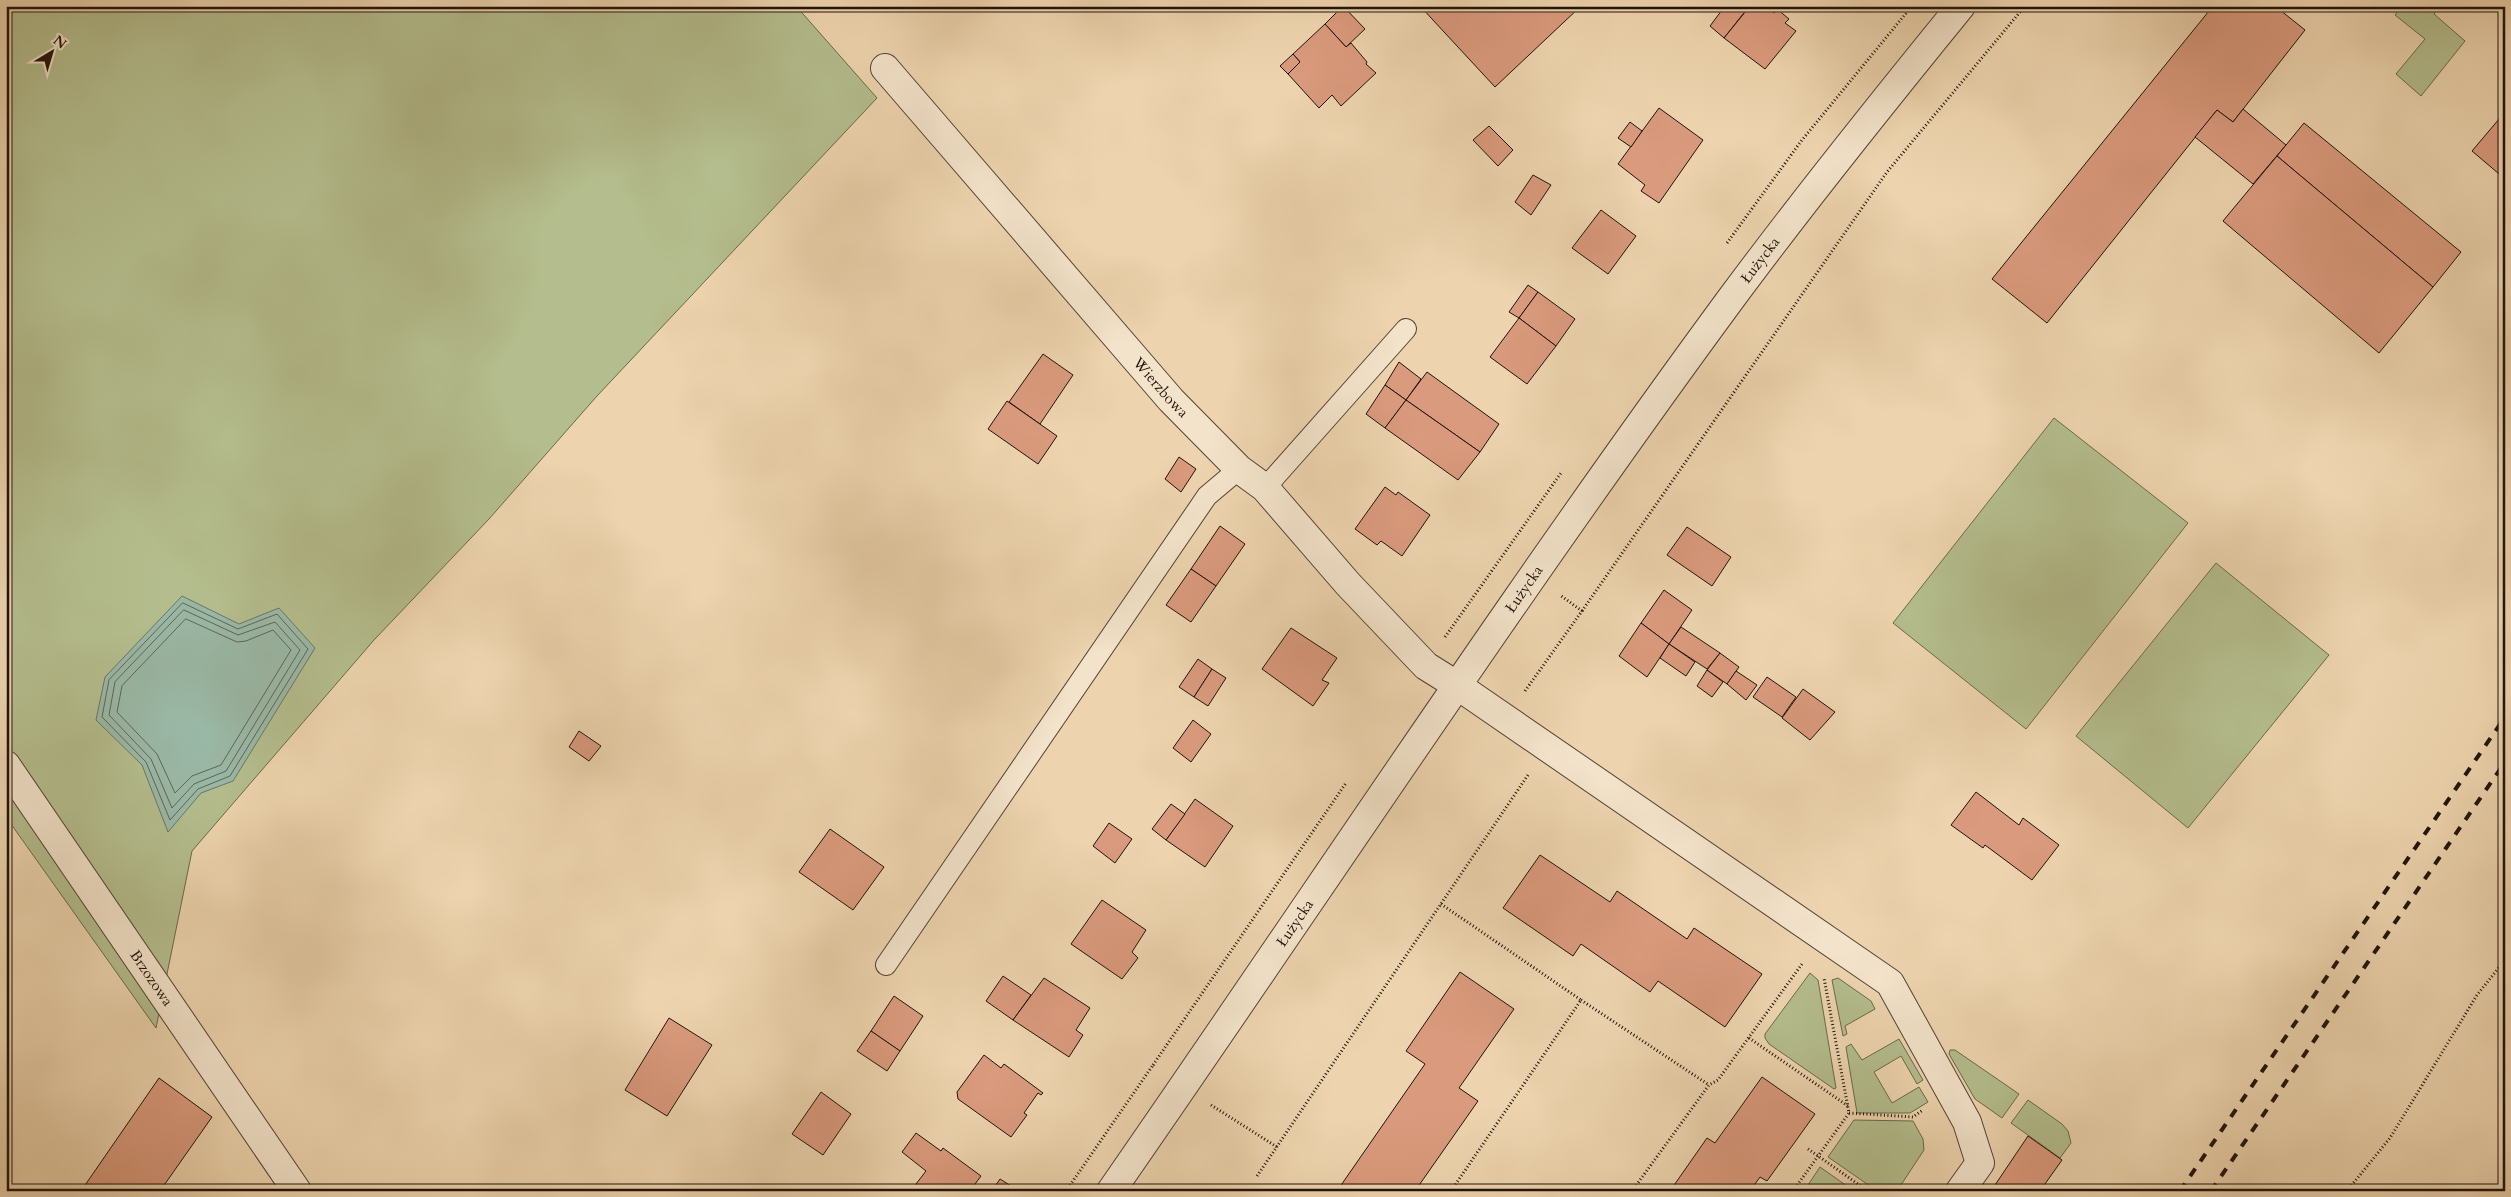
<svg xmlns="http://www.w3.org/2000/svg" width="2511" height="1197" font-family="Cardo,serif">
<rect width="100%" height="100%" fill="#edd4ae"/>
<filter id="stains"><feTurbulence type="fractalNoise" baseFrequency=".004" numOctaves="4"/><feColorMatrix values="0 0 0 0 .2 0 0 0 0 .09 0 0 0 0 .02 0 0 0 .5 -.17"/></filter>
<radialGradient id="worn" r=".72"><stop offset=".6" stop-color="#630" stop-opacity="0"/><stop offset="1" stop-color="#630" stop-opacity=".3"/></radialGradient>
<!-- green -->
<g fill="#b4bd8d" stroke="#6a684c">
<polygon points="6,6 796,6 877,98 597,396 489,519 374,640 192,851 156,1028 6,817"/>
<polygon points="2402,6 2441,6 2434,14 2465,41 2421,96 2396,74 2425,39 2395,15"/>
<polygon points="2054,418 2188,523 2026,729 1893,623"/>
<polygon points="2216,563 2329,655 2188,828 2076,736"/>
<polygon points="1810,973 1818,980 1836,1088 1834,1089 1769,1044 1765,1038 1765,1034"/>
<polygon points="1838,978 1871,1001 1875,1009 1845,1026 1847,1034 1843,1036 1832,980"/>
<polygon points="1899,1039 1923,1080 1917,1084 1901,1056 1874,1072 1892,1103 1919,1087 1928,1102 1910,1113 1857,1113 1846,1047 1851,1044 1862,1060"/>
<polygon points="1950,1050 1955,1050 2019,1094 2002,1118 1975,1099 1949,1054"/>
<polygon points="2028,1100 2062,1124 2068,1131 2071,1143 2060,1158 2011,1123"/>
<polygon points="1854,1120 1913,1121 1923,1139 1924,1150 1897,1191 1877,1191 1828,1157"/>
<polygon points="1820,1167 1854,1191 1804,1191"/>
</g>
<!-- water -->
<polygon fill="#9ab8a6" stroke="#697668" points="182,596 239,624 279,608 315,648 233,781 201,793 168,832 142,765 96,720 105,677"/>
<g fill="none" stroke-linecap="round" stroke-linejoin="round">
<!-- shore -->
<g stroke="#5d6658" stroke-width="1">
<polygon points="183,603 238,629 277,614 308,649 230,776 198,789 170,820 146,762 102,717 109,680"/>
<polygon points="184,610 238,635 275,622 300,650 226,771 194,784 172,808 151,759 109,715 115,682"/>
<polygon points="186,619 237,642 246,641 273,630 291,650 221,765 192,776 175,793 157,754 117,712 122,686"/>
</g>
</g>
<!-- building -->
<g fill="#da9a7d" stroke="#20130b">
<polygon points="1343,6 1365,29 1346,47 1325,24"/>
<polygon points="1420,6 1581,6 1495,87"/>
<polygon points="1725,6 1743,6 1747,9 1724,38 1710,26"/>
<polygon points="1750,6 1766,6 1774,13 1777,9 1789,19 1785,23 1796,31 1765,69 1724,38"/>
<polygon points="2213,6 2275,6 2305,30 2233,122 2217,110 2047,323 1992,279"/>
<polygon points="1325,24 1346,47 1351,43 1367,62 1366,64 1376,73 1341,106 1332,95 1319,108 1288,74 1300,62 1293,54"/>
<polygon points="1293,54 1300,62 1288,74 1280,66"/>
<polygon points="1659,108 1703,140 1659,203 1641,191 1645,185 1618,164"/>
<polygon points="2243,109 2286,145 2253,184 2195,137 2217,110 2233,122"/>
<polygon points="2505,112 2505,179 2472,151"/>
<polygon points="1630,122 1642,131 1631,147 1618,138"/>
<polygon points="2304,123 2461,252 2433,287 2277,156"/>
<polygon points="1489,126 1513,150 1498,166 1473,140"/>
<polygon points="2277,156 2433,287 2379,353 2223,221"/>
<polygon points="1533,175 1551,185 1531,215 1515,202"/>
<polygon points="1601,210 1636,236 1608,274 1572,248"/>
<polygon points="1528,285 1538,292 1519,318 1509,312"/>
<polygon points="1538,292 1575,319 1556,346 1519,318"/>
<polygon points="1519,318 1556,346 1527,384 1490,357"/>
<polygon points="1043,354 1073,375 1040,424 1009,402"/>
<polygon points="1399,362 1421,379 1406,400 1385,385"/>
<polygon points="1427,372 1499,424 1480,452 1406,400"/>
<polygon points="1385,385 1406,400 1385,428 1366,414"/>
<polygon points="1406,400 1480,452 1458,480 1385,428"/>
<polygon points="1007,401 1057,436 1038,464 988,429"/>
<polygon points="1179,457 1196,469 1181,492 1165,479"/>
<polygon points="1385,487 1396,495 1398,492 1430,515 1402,556 1381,541 1377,545 1355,529"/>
<polygon points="1220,526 1245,544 1216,586 1191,569"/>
<polygon points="1687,527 1731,557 1712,586 1667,555"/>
<polygon points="1191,569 1216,586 1191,622 1166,605"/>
<polygon points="1664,590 1692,610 1669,644 1641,623"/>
<polygon points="1641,623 1669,644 1647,677 1619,656"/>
<polygon points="1681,627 1720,653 1707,669 1669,644"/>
<polygon points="1291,628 1337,658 1322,680 1329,683 1313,706 1262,669"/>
<polygon points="1669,644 1695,662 1686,676 1660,658"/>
<polygon points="1720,653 1739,667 1727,684 1707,670"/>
<polygon points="1198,659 1212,669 1194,697 1179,687"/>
<polygon points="1212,669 1226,678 1208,706 1194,697"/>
<polygon points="1707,670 1723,682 1712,697 1697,686"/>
<polygon points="1736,671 1757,685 1746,700 1727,684"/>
<polygon points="1767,677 1796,697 1782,717 1753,697"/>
<polygon points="1803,689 1835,712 1810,740 1782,718"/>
<polygon points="1193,720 1211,734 1191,762 1173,748"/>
<polygon points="579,731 601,746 589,761 569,747"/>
<polygon points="1976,792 2019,825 2023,818 2059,845 2032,880 1985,845 1983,848 1951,825"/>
<polygon points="1195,799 1233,826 1205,867 1166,840"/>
<polygon points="1171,804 1185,814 1166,840 1152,829"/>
<polygon points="1109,823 1132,839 1115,863 1093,846"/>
<polygon points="830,829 884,867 853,910 799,872"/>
<polygon points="1540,855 1610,902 1617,891 1687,939 1694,928 1762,974 1725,1027 1658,981 1650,992 1581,944 1573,956 1503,908"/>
<polygon points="1102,900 1146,930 1132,952 1138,958 1122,979 1071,944"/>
<polygon points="1460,972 1514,1009 1459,1088 1478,1101 1415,1191 1337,1191 1425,1064 1406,1051"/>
<polygon points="1003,976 1031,995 1013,1020 986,1001"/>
<polygon points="1044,978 1090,1008 1076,1030 1083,1035 1069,1057 1013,1020"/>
<polygon points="894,996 923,1016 900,1051 871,1031"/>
<polygon points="669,1018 712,1045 667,1116 625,1090"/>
<polygon points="871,1031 900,1051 887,1071 857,1051"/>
<polygon points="984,1055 1001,1068 1004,1064 1043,1093 1041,1095 1038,1093 1024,1113 1027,1115 1011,1137 958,1099 957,1092"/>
<polygon points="1762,1077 1815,1114 1767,1181 1760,1177 1750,1191 1670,1191 1707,1138 1715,1143"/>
<polygon points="159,1078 212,1117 160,1191 81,1191"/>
<polygon points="821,1092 851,1114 823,1155 792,1134"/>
<polygon points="916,1133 941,1151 943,1148 981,1176 970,1191 918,1191 913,1188 926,1171 902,1152"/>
<polygon points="2028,1136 2062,1160 2040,1191 1991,1191"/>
<polygon points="1000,1179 1019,1191 992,1191"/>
</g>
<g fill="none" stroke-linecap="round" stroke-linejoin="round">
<defs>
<g id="service">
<polyline points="1265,488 1406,329"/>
<polyline points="886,965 1207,496 1239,469"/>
</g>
<g id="minor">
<path id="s1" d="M885 68 1171 400 1239 469 1265 488 1348 584 1426 666 1458 686 1890 983 1967 1122 1980 1163 1960 1191"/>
<path id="s2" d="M6 765 297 1191"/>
</g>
<g id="tertiary">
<path id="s3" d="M1111 1191C1317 894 1516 591 1730 300 1804 200 1882 103 1961 6"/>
</g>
</defs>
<!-- service casing -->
<use href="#service" stroke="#534334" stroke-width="22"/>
<!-- minor casing -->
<use href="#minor" stroke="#534334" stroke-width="30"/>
<!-- tertiary casing -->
<use href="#tertiary" stroke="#534334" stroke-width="30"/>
<!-- path -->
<g stroke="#20130b" stroke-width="3" stroke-dasharray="1 2.5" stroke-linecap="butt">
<polyline points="1727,243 1802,140 1912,6"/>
<polyline points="1582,611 1887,172 2025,6"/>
<polyline points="1445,637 1561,473"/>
<polyline points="1525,691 1582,611 1560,595"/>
<polyline points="1441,904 1581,1000 1451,1191"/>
<polyline points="1581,1000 1709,1085"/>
<polyline points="1749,1038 1848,1106"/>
<polyline points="1153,1065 1346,783"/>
<polyline points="1211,1105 1277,1147"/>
<polyline points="1849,1113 1913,1117 1923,1110"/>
<polyline points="1808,1149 1868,1191"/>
<polyline points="1257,1176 1528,775"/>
<polyline points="1066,1191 1153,1065 1154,1066"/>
<polyline points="1632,1191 1709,1085 1718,1080 1802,964"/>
<polyline points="1793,1191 1849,1113 1824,978"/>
<polyline points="2347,1191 2390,1138 2477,995 2505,960"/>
</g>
<!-- service -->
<use href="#service" stroke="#f3e3ca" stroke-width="20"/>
<!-- minor -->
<use href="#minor" stroke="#f3e3ca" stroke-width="28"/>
<!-- tertiary -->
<use href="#tertiary" stroke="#f3e3ca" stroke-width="28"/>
<!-- rail -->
<g stroke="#20130b" stroke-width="4" stroke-dasharray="9 9" stroke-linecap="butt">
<polyline points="2180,1191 2505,717"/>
<polyline points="2211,1191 2505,762"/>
</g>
</g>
<g text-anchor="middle" stroke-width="4" stroke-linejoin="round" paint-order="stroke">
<!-- street labels -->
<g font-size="15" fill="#20130b" stroke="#f3e3ca">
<text dy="5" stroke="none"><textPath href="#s3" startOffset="1135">Łużycka</textPath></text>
<text dy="5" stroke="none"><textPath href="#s1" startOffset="422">Wierzbowa</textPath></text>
<text dy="5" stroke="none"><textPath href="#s3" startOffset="730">Łużycka</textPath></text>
<text dy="5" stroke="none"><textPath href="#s3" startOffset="325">Łużycka</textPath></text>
<text dy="5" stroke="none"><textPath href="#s2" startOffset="258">Brzozowa</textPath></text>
</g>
</g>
<!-- margin -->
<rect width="2511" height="1197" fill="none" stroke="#edd4ae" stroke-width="25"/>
<rect x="8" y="8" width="2496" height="1182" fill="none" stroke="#20130b" stroke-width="2.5"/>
<rect x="12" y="12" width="2486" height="1172" fill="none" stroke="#20130b"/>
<!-- north arrow -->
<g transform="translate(52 52) rotate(38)" stroke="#f3e3ca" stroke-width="4" paint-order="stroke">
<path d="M0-4L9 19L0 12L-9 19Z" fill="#20130b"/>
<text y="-8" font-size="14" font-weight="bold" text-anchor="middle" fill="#20130b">N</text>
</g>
<rect width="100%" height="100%" filter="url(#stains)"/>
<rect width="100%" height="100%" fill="url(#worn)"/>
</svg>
